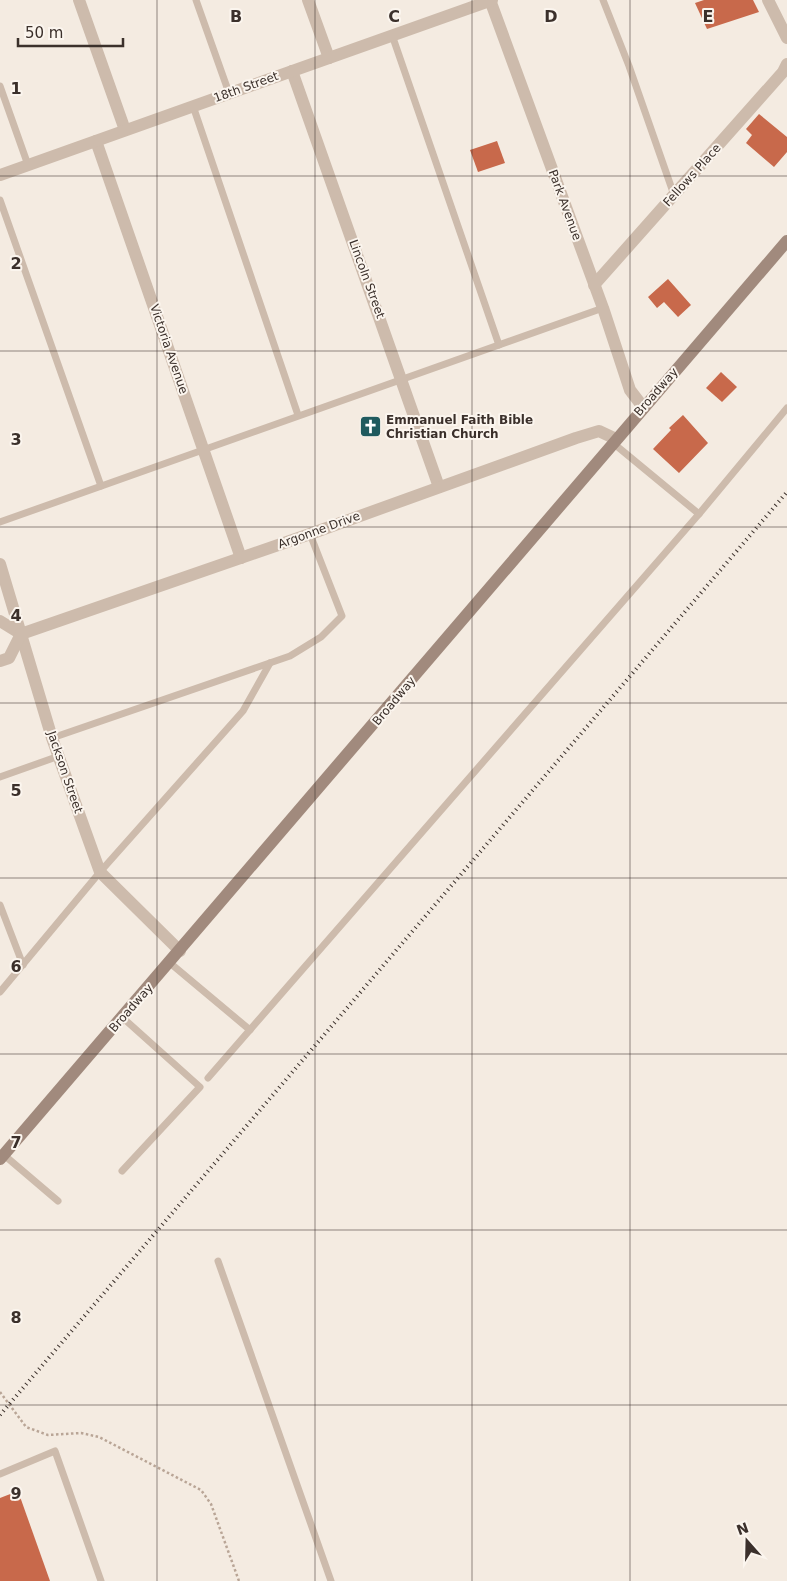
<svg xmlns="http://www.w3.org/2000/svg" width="787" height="1581" font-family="'DejaVu Sans',sans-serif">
<rect width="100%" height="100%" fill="#f4ebe1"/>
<!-- building -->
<g fill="#c8694b">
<polygon points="704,0 753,0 759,12 707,29 695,3"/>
<polygon points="759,114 787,137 787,152 774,167 746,143 752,135 746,129"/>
<polygon points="497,141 505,163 478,172 470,150"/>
<polygon points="668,279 691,305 678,317 664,302 657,308 648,297"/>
<polygon points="721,372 737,387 722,402 706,388"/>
<polygon points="683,415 708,443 679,473 653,449 671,430 669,428"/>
<polygon points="18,1491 50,1581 0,1581 0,1498"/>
</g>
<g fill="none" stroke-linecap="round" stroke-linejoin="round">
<!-- path -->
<polyline stroke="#b9a596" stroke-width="2.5" stroke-dasharray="2.5 2.5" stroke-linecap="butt" points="0,1392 26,1427 48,1435 81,1433 99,1437 201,1490 211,1504 239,1581"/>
<!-- lane -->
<g stroke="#cdbbac" stroke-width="7">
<polyline points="196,0 229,93"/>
<polyline points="603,0 629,66 674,195"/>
<polyline points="392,35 499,345"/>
<polyline points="0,86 28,165"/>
<polyline points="193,106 298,415"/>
<polyline points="0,200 101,486"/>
<polyline points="613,443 699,514"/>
<polyline points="0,522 603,308"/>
<polyline points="52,738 290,656 321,637 342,616 310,534"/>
<polyline points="0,777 59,756"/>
<polyline points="0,905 23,965"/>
<polyline points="170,963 250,1030"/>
<polyline points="0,992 100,872 243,711 270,663"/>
<polyline points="208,1078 699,514 787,408"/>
<polyline points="4,1155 58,1201"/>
<polyline points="122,1171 200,1087 123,1018"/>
<polyline points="218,1261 331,1581"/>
<polyline points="0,1474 55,1451 101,1581"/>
</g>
<!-- street -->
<g stroke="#cdbbac" stroke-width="12">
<polyline points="79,0 125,130"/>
<polyline points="308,0 329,58"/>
<polyline points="490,0 603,308 630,390 643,407"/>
<polyline points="768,0 787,38"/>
<polyline points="292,71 439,487"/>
<polyline points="96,141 241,558"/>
<polyline points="0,175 492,0"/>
<polyline points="594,285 783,72 787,64"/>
<polyline points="0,564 52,738 100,872 180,951"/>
<polyline points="0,621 21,634"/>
<polyline points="0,661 9,658 21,634 310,534 576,438 599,431 616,439"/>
</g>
<!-- secondary -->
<polyline stroke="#a18a7d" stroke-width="12" points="0,1159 787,241"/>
<!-- rail -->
<polyline stroke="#3b302b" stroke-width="4" stroke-dasharray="1 4" stroke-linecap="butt" points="0,1415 787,492"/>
</g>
<!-- grid -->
<path fill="none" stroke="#3b302b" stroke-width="1" stroke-opacity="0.55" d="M157 0V1581M315 0V1581M472 0V1581M630 0V1581M0 176H787M0 351H787M0 527H787M0 703H787M0 878H787M0 1054H787M0 1230H787M0 1405H787"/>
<!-- icons -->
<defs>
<symbol id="church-square" viewBox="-11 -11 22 22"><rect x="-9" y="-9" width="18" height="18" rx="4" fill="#1f5a5e" stroke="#fbf5ee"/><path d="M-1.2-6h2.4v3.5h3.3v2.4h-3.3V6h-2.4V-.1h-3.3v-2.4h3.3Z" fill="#fff"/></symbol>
</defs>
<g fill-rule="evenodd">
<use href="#church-square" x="358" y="414" width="25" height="25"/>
</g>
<g text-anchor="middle" stroke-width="4" stroke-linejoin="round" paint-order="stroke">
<!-- street labels -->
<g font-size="12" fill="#3b302b" stroke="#fbf5ee">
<text transform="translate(246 87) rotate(-20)" y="4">18th Street</text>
<text transform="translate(692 175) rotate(-48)" y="4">Fellows Place</text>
<text transform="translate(565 205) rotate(70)" y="4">Park Avenue</text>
<text transform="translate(367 279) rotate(70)" y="4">Lincoln Street</text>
<text transform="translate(169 349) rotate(71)" y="4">Victoria Avenue</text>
<text transform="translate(656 392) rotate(-49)" y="4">Broadway</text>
<text transform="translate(319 530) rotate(-20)" y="4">Argonne Drive</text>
<text transform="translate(394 701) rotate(-50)" y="4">Broadway</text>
<text transform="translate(65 772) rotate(71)" y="4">Jackson Street</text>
<text transform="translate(131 1008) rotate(-49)" y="4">Broadway</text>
</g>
<!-- poi labels -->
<g font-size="12" font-weight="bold" fill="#3b302b" stroke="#fbf5ee" text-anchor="start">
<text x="386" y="424">Emmanuel Faith Bible<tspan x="386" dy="14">Christian Church</tspan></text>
</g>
</g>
<g font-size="16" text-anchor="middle" font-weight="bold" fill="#3b302b" stroke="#fbf5ee" stroke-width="4" stroke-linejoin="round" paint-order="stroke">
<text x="236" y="22">B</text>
<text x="394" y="22">C</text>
<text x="551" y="22">D</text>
<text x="708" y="22">E</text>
<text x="16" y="94">1</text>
<text x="16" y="269">2</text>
<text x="16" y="445">3</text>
<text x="16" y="621">4</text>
<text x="16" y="796">5</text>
<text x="16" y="972">6</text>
<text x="16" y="1148">7</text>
<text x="16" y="1323">8</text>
<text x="16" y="1499">9</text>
</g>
<!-- north arrow -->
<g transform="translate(747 1541) rotate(340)" stroke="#fbf5ee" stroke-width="4" paint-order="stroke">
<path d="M0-4L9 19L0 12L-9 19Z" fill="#3b302b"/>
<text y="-8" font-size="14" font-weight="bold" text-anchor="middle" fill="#3b302b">N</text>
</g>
<!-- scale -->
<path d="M18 38v8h105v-8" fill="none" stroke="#3b302b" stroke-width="2.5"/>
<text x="25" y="38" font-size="15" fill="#3b302b" stroke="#fbf5ee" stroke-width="4" paint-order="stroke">50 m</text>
</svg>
